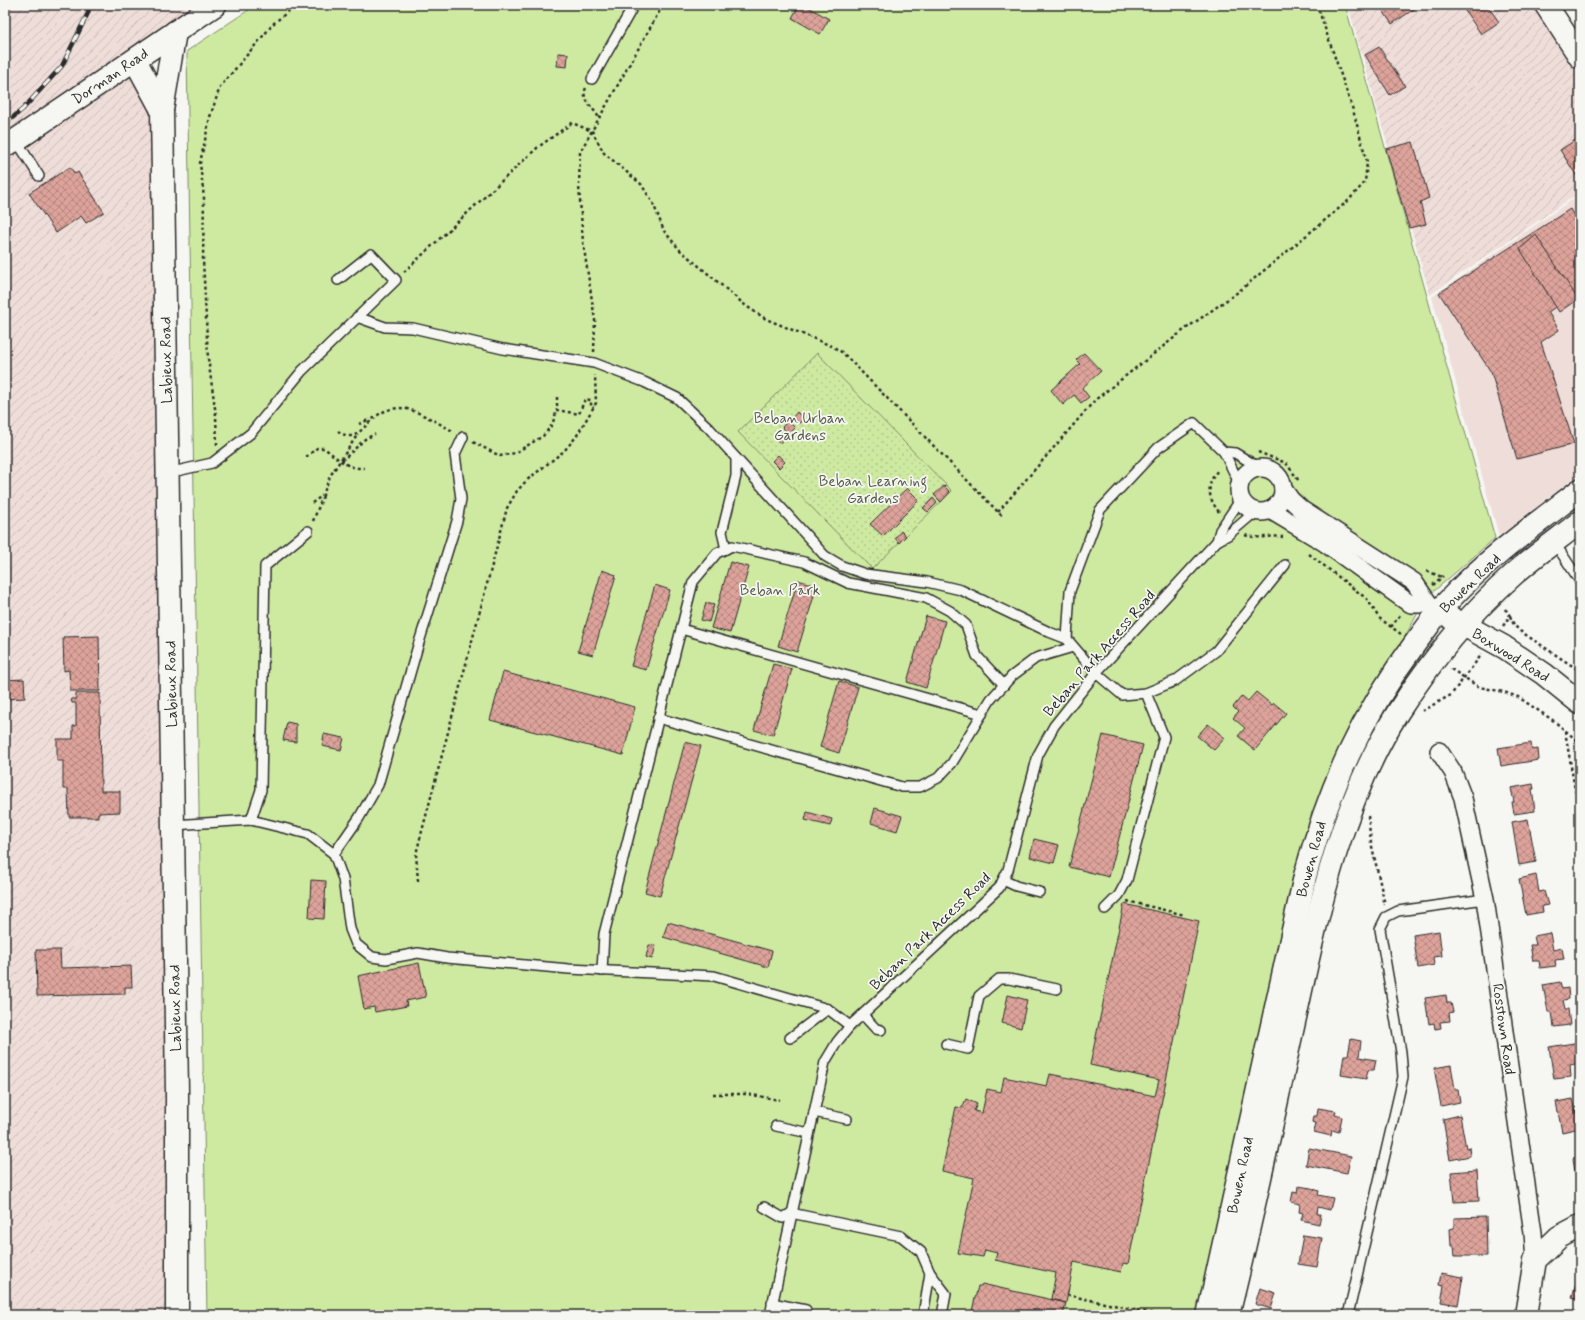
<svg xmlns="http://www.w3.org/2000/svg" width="1585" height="1320" font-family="Mynerve,sans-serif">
<defs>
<pattern id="industrial-furrows" width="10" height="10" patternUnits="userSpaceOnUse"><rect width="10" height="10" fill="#eeddd8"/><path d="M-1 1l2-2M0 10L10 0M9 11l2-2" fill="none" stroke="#ccbeba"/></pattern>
<pattern id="garden-dots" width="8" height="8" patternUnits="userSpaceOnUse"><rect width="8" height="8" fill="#ceeaa1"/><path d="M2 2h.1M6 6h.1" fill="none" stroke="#b1c98b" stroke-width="1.8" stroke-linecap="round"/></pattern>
<pattern id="building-cross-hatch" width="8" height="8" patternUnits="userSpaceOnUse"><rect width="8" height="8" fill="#dda39b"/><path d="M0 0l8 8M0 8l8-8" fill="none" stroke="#b3857f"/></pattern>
</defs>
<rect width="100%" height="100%" fill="#f6f6f2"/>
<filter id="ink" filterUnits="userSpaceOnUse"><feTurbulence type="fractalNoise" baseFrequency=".025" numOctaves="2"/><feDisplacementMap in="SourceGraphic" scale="8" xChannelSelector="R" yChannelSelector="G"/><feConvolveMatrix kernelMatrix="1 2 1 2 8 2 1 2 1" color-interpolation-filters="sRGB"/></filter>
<g filter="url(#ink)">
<!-- built -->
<polygon fill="#eeddd8" points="1580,194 1580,473 1499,536 1432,297"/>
<!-- industrial -->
<g fill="url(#industrial-furrows)">
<polygon points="5,5 200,5 124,57 154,114 163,820 166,1315 5,1315"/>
<polygon points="1348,5 1539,5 1580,68 1580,192 1430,295"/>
</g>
<!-- park -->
<polygon fill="#ceeaa1" stroke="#7c8a66" points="256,5 1345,5 1495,538 1426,598 1357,725 1292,883 1199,1315 207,1315 187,51"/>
<!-- garden -->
<polygon fill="url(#garden-dots)" stroke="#7c8a66" points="817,353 952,491 872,569 738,432"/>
<!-- building -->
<g fill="url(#building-cross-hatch)" stroke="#2b2b2b">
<polygon points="799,5 805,5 829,19 820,34 792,18"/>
<polygon points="1379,5 1416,5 1417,7 1392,24"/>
<polygon points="1461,5 1487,5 1499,22 1481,34"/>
<polygon points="1379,47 1405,86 1390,95 1365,55"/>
<polygon points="558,53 568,54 567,67 557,66"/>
<polygon points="1580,137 1580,181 1560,150"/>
<polygon points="1413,142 1429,198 1420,202 1426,224 1409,228 1386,149"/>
<polygon points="70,167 75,174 78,172 104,212 86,223 81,216 56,233 29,193"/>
<polygon points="1570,209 1574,216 1580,213 1580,291 1548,312 1559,330 1541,342 1574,444 1517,459 1491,372 1439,293"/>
<polygon points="1536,235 1578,299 1559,312 1520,249"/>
<polygon points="1084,353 1101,371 1082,388 1089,397 1081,403 1074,395 1063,405 1051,390 1080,364 1076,360"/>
<polygon points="797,412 804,419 798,424 792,418"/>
<polygon points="788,421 795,428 789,434 782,427"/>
<polygon points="779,430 785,437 780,443 773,436"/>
<polygon points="778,455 785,462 779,468 772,461"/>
<polygon points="944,486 950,492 941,502 934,495"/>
<polygon points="907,488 919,500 883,536 870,524"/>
<polygon points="933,498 937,503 928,512 923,508"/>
<polygon points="901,531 906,536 899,543 895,538"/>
<polygon points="730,562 749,567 730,633 711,628"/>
<polygon points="602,570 616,575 593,655 578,651"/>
<polygon points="798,580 817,586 797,652 778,646"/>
<polygon points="655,585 670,590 646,670 631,666"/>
<polygon points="706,603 714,605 709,622 701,620"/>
<polygon points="926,616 945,621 926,688 907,682"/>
<polygon points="99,636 100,691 70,691 69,670 64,671 63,637"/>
<polygon points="773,664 792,669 773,735 754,730"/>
<polygon points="503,672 635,707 623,755 490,720"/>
<polygon points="24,679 25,698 6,699 5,680"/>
<polygon points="839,681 858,687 839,753 820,747"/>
<polygon points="1256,692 1272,705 1274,703 1286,713 1255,750 1238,736 1245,728 1233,718 1238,712 1233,707 1242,696 1248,701"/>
<polygon points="76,693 100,693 101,791 120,791 120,812 98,813 98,817 69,817 68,789 63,789 63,761 57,761 57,739 73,739 73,726 76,726 76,703 72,703 71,699 76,699"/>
<polygon points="287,722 296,724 296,742 283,740"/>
<polygon points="1208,724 1225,738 1214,750 1197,736"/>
<polygon points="324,734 344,738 341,750 322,746"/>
<polygon points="1103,735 1143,745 1109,877 1069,867"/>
<polygon points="685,742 701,746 660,896 645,892"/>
<polygon points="1531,743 1532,750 1538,749 1539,760 1501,766 1498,748"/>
<polygon points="1533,784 1534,789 1532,789 1535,811 1514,814 1512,802 1514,802 1511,788"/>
<polygon points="875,808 902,816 897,831 871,823"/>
<polygon points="807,812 832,819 830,826 805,820"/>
<polygon points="1528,819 1536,862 1519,865 1512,822"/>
<polygon points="1034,839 1059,845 1054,863 1030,857"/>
<polygon points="1536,875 1539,892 1544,891 1548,905 1542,906 1543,912 1526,915 1519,879"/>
<polygon points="311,880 326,881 324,919 309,918"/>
<polygon points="1124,904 1199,921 1128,1264 1123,1263 1121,1272 1074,1262 1066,1303 1051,1299 1056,1273 995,1260 997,1253 985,1250 983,1257 958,1253 974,1178 942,1171 956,1107 962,1108 966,1099 977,1104 974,1111 982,1113 987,1089 1001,1092 1004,1077 1047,1086 1050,1074 1155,1096 1159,1080 1090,1065"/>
<polygon points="668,922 772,951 768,967 663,937"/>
<polygon points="1439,931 1442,956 1433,957 1434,965 1418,968 1413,935"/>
<polygon points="1550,933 1553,950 1562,948 1564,959 1555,960 1556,966 1540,968 1539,961 1533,961 1530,945 1536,945 1534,936"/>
<polygon points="649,945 656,946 652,959 646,957"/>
<polygon points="36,950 60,950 61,968 131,966 132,987 125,987 125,994 37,996"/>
<polygon points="419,963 426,997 406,1001 407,1006 375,1012 374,1007 364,1009 358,976"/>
<polygon points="1560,982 1562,989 1568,988 1569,999 1563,1000 1565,1009 1568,1009 1570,1025 1554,1027 1552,1012 1548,1012 1543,985"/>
<polygon points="1008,995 1027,1000 1021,1028 1002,1023"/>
<polygon points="1446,995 1447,1003 1451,1003 1453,1012 1449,1013 1450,1021 1440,1022 1441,1028 1435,1029 1434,1023 1429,1024 1425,998"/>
<polygon points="1351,1039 1361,1041 1359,1057 1376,1060 1374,1070 1368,1070 1366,1079 1341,1075 1344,1055 1348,1055"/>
<polygon points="1580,1042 1580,1063 1570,1065 1571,1077 1554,1079 1549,1047"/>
<polygon points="1451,1065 1455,1089 1458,1089 1460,1102 1441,1106 1434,1068"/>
<polygon points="1573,1099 1580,1128 1562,1132 1556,1102"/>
<polygon points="1318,1108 1336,1111 1335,1115 1342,1117 1339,1132 1332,1130 1331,1136 1314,1132 1316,1123 1312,1122 1313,1116 1317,1116"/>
<polygon points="1460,1115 1466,1148 1469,1147 1470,1156 1450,1160 1443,1119"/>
<polygon points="1309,1148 1351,1156 1347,1173 1306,1165"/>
<polygon points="1580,1157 1580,1185 1577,1186 1573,1158"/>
<polygon points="1477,1170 1479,1201 1454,1202 1451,1172"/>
<polygon points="1298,1186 1311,1188 1319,1191 1318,1195 1333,1198 1330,1210 1318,1207 1317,1214 1321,1214 1319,1224 1301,1220 1303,1213 1299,1212 1300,1204 1291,1202 1293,1192 1297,1193"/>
<polygon points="1486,1217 1487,1256 1455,1256 1454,1246 1451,1246 1450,1229 1454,1228 1454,1218"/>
<polygon points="1303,1235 1322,1238 1317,1267 1298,1264"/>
<polygon points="1580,1267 1580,1300 1572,1298"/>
<polygon points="1441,1273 1463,1277 1458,1305 1441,1302 1444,1286 1439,1285"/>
<polygon points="982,1284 1066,1303 1063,1315 964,1315 965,1313 971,1315 978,1286 981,1286"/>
<polygon points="1260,1288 1276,1293 1271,1309 1255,1304"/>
</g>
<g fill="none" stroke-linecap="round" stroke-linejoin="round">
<defs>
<g id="lane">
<polyline points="592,79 634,5"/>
<polyline points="16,140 39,176"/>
<polyline points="357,317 385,327 413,328 503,349 594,363 644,382 677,398 709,428 736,458 736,476 722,532 726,549"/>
<polyline points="1224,452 1235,453 1260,468"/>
<polyline points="736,458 825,556 842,566 865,574 927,582 961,590 1049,632 1067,639"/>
<polyline points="168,473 212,463 251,433 302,371 396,280 371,254 338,280"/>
<polyline points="1240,485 1224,452 1194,423 1158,448 1100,510 1070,591 1067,639 1096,673 1122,695 1146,693 1175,681 1216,651 1285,565"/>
<polyline points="1217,541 1220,530 1241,499"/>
<polyline points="1554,542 1580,581"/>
<polyline points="681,629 982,714"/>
<polyline points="658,718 902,787 920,787 938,778 952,763 991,699 1012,676 1036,658 1073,647"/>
<polyline points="251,820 261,790 265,566 308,531"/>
<polyline points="173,825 251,820 308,834 334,854 343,879 350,929 356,944 372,957 386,959 418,953 447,958 569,969 714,976 828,1009 850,1026"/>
<polyline points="334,854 359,818 378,785 417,649 457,521 461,499 455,454 463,437"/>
<polyline points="1003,880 1016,886 1039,892"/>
<polyline points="1105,909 1119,895 1127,880 1164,737 1146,693"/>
<polyline points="602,971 604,934 693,582 717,553 732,546 804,562 848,583 926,598 950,611 966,625 977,656 1004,685"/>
<polyline points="863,1015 876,1029 881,1030"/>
<polyline points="790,1038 828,1009"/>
<polyline points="946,1044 968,1049 979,996 999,979 1009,979 1057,989"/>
<polyline points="814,1112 847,1119"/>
<polyline points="776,1126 809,1133"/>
<polyline points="764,1207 783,1218 791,1213 901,1236 921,1252 930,1273 923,1315"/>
<polyline points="930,1273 946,1294 942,1315"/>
<polyline points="772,1303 806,1310"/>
<polyline points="770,1315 825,1062 837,1042 850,1026 999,888 1008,870 1038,755 1054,726 1096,673 1217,541 1228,535 1256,511"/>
<polyline points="1348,1315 1403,1077 1401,1052 1380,929 1386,917 1398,911 1485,899"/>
</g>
<g id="street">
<circle cx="1261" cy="490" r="22"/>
<polyline points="1283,489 1291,500 1302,510 1414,582 1429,604 1440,611"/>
<polyline points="1270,510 1325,543 1406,601 1411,604 1429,604"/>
<polyline points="1439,751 1453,772 1463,798 1485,899 1533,1233 1535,1260"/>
</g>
<g id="secondary">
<polyline points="1546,5 1580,57"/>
<polyline points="135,60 162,110 177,1092 177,1315"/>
<polyline points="162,110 175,32"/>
<polyline points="5,145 16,140 215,5"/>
<polyline points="1451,618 1504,647 1544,674 1580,703"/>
<path d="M1208 1315 1305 876C1329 788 1361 716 1416 642 1427 628 1437 612 1450 599 1488 558 1536 524 1580 490"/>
<path d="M1228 1315C1254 1212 1275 1107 1298 1004 1320 903 1342 801 1398 712 1430 662 1468 615 1513 575 1534 556 1557 540 1580 522"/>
<polyline points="1526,1315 1535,1260 1559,1237 1580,1226"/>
</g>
</defs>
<!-- lane casing -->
<use href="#lane" stroke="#2b2b2b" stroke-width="12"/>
<!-- street casing -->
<use href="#street" stroke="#2b2b2b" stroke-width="20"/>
<!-- secondary casing -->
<use href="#secondary" stroke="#2b2b2b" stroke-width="25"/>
<!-- path -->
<g stroke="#2b2b2b" stroke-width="2.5" stroke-dasharray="3 3" stroke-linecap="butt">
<path d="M586 88C580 99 594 108 599 118"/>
<polyline points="404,272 537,148 572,123 592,131 604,153 641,184 653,203 664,231 680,250 746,306 766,319 834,347 843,353 1002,516"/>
<polyline points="594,352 595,320 583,242 579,186 580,152 663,5"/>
<polyline points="557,397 557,410 579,414 585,399 591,400 591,406 594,407"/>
<polyline points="359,424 370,419"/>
<path d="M338 431C341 433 346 436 350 436 364 436 371 409 399 408 415 408 439 424 453 431"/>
<polyline points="473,442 500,456 515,453 543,436 552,425 557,410"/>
<polyline points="217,445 216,415 208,358 203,259 204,198 200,163 210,117 220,87 274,23 296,5"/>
<polyline points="1258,452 1286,463 1299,481"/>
<path d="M306 457 317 448H324C338 458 346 469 364 468"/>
<polyline points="342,461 365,439 375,434"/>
<polyline points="312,503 323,495 330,476 358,434"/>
<polyline points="998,512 1095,400 1184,330 1238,292 1348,201 1365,182 1367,162 1353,110 1317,5"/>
<path d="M1219 512C1207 497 1206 483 1219 469"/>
<polyline points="313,521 323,496"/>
<path d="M1245 535C1258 540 1270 535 1283 537"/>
<polyline points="1309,554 1367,599 1379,618 1401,634"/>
<polyline points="1427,571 1442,577"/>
<polyline points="1433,585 1443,576"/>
<polyline points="1510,616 1514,625 1520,631 1580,671"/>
<polyline points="1503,626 1510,616 1507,611 1503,608"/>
<polyline points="1391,627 1400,615"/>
<polyline points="1451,669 1479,687 1504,692 1518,697 1554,721 1580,743"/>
<polyline points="1422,711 1451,695 1482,654"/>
<polyline points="1565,731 1580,819"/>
<polyline points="1575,787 1580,784"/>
<polyline points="1368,816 1371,842 1385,905"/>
<polyline points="418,881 416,854 507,508 517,491 527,480 564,451 576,437 596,403 595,375"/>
<polyline points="1127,901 1185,915"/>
<polyline points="713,1094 747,1094 780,1100"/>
<polyline points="1067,1295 1160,1315"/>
</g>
<!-- lane -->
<use href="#lane" stroke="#f6f6f2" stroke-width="9"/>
<!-- street -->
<use href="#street" stroke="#f6f6f2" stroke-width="17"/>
<!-- secondary -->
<use href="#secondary" stroke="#f6f6f2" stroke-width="22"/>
<defs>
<polyline id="rail" points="5,124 23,109 62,66 88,13 90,5"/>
</defs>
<!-- rail casing -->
<use href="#rail" stroke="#2b2b2b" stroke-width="4.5"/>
<!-- rail -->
<use href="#rail" stroke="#f6f6f2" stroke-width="3" stroke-dasharray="9" stroke-linecap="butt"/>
</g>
</g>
<g text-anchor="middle" stroke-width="3.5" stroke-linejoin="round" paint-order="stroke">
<!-- street labels -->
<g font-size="15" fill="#2b2b2b" stroke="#f6f6f2">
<text transform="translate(110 76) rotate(-34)" y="5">Dorman Road</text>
<text transform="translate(166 360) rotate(-91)" y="5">Labieux Road</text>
<text transform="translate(1470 583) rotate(-44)" y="5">Bowen Road</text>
<text transform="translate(1099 653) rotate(-49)" y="5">Beban Park Access Road</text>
<text transform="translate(1511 655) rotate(32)" y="5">Boxwood Road</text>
<text transform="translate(171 684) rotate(-91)" y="5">Labieux Road</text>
<text transform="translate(1311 859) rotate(-75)" y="5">Bowen Road</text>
<text transform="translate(930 931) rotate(-44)" y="5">Beban Park Access Road</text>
<text transform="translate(175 1008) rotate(-91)" y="5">Labieux Road</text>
<text transform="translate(1504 1029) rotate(82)" y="5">Rosstown Road</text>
<text transform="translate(1240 1175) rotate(-78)" y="5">Bowen Road</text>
</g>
<!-- park labels -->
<g font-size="15" fill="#545b48" stroke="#f6f6f2">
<text x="800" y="423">Beban Urban<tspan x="800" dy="17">Gardens</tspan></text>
<text x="873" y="486">Beban Learning<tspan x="873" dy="17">Gardens</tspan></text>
<text x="780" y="595">Beban Park</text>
</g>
</g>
<!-- margin -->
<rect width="1585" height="1320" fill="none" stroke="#f6f6f2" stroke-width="20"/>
<rect x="10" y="10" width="1565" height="1300" fill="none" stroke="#2b2b2b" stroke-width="1.5" filter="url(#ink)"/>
</svg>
